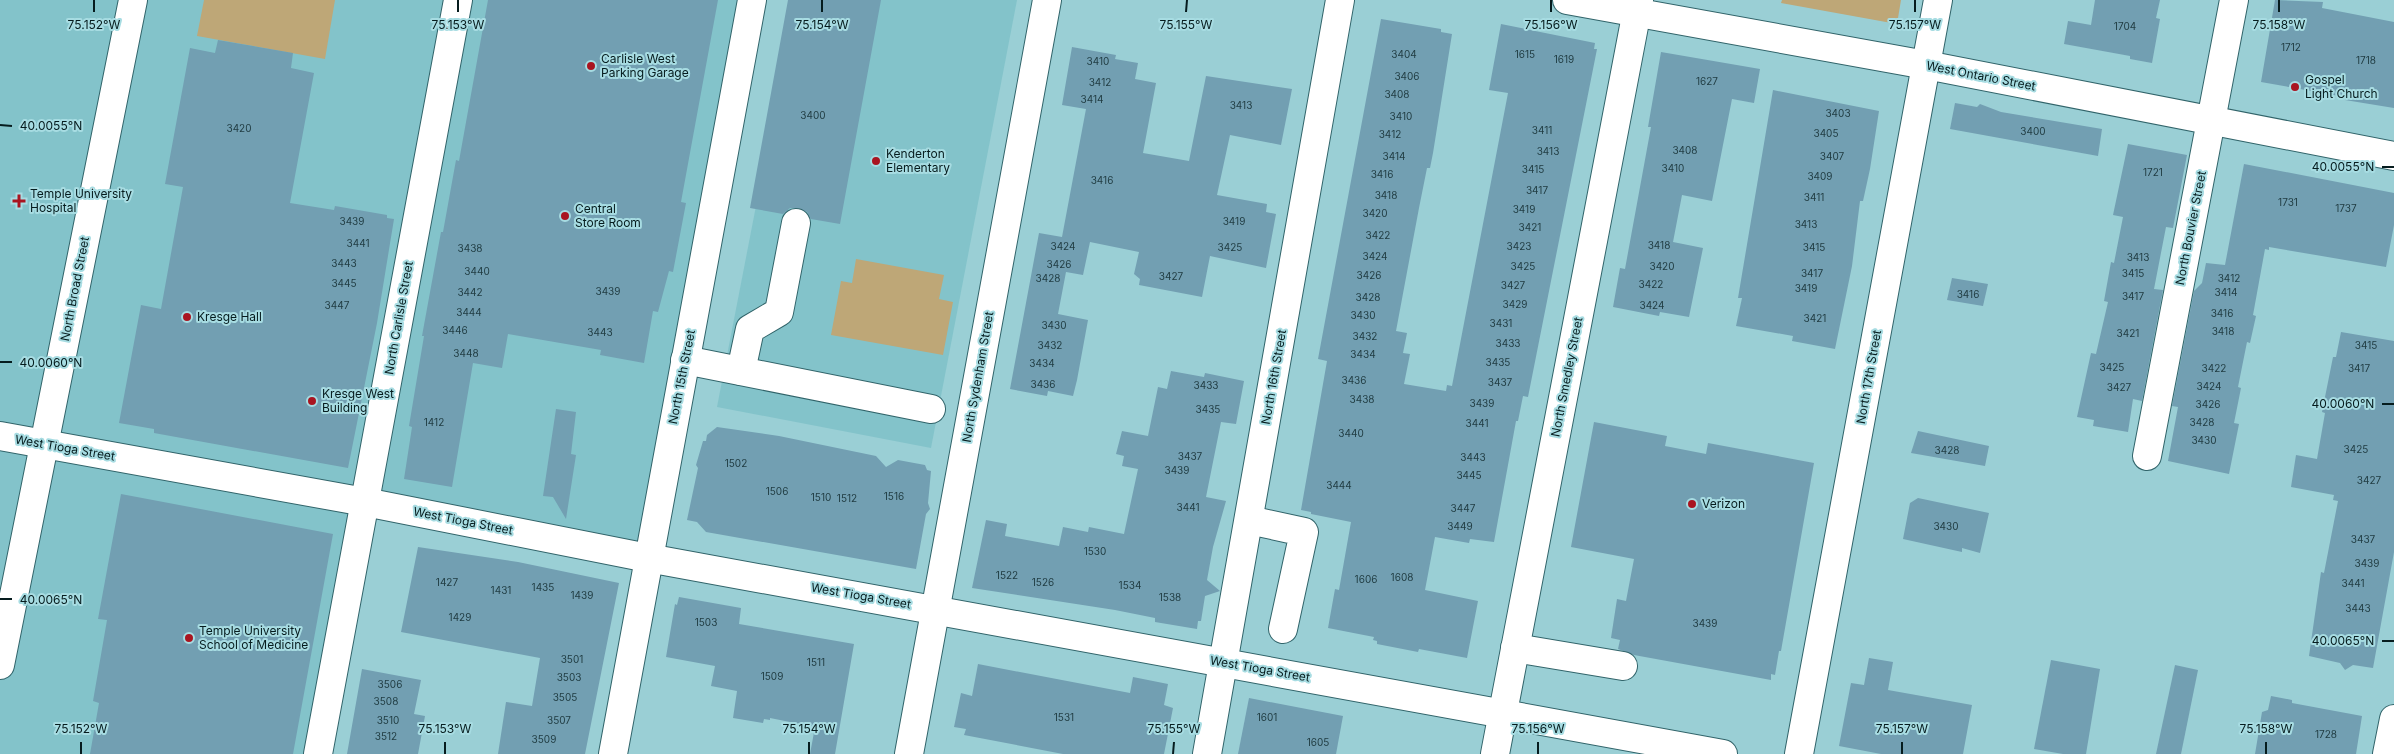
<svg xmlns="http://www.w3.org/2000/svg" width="2394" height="754" font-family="Inter,sans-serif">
<rect width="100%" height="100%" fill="#9acfd5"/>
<!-- built -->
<g fill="#83c3ca">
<polygon points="0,0 752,0 648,558 365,502 318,754 0,754"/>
<polygon points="796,0 1017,0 931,448 717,407"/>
</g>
<!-- green -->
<g fill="#bea777">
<polygon points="204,0 335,0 325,59 197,36"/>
<polygon points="1782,0 1901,0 1897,24 1781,3"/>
<polygon points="856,259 944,275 939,299 953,302 943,355 831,335 841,281 852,283"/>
</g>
<!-- building -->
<g fill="#729fb2">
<polygon points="488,0 718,0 681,202 686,203 673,272 669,271 658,312 653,311 644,363 600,355 601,350 508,334 502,368 473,363 452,487 404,479 412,427 409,426 424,336 422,336 441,232 443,232 456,160 459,161"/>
<polygon points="788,0 881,0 840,224 811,219 807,212 798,208 790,208 783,214 750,208"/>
<polygon points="2095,0 2160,0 2156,18 2160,19 2152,63 2130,59 2130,56 2064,44 2068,21 2091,25"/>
<polygon points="2275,0 2323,2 2322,8 2394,22 2394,108 2345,100 2345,97 2261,82"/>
<polygon points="1381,19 1441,29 1441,32 1452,34 1433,153 1430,168 1427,168 1419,208 1396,331 1407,333 1403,353 1410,354 1404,384 1446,391 1447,385 1452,386 1508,93 1489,90 1501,24 1595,43 1594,49 1597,49 1528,397 1523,396 1518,421 1516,421 1494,542 1470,539 1469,543 1435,537 1425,590 1478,601 1467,658 1419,649 1418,652 1377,644 1377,641 1373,640 1374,637 1328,628 1335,589 1339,590 1351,522 1311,514 1311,512 1301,510 1327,361 1318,359"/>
<polygon points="218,40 293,53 291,68 314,73 290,203 334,210 335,206 387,215 387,218 394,219 377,323 348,468 154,433 154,429 119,423 141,305 161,309 183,187 165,184 190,48 215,53"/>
<polygon points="1072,47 1116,55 1115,59 1138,63 1135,79 1156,83 1143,153 1189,161 1206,76 1292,89 1281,145 1230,135 1217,195 1267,204 1266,212 1276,214 1266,268 1210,256 1202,297 1139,285 1140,279 1134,274 1139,252 1090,242 1083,275 1066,272 1058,314 1088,320 1077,380 1073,396 1048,391 1047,396 1010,389 1039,233 1062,237 1086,109 1062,105"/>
<polygon points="1661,52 1760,69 1754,103 1732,99 1712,201 1682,195 1673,242 1703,248 1689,317 1660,312 1659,316 1613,307 1620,268 1625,269 1651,127 1648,127"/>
<polygon points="1773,90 1879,111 1870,169 1863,201 1860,201 1852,266 1835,349 1792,341 1793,336 1736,326 1742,298 1738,298"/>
<polygon points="1955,103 1977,107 1980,104 2001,112 2102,129 2098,156 1950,129"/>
<polygon points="2128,144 2187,155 2173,228 2166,227 2154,289 2163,290 2142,401 2133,399 2128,432 2093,426 2094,420 2077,417 2091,353 2096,354 2108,302 2104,301 2111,262 2114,263 2123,217 2113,215"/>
<polygon points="2244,164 2394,193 2394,225 2386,267 2269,247 2269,250 2265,249 2253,315 2256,316 2250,343 2247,342 2238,387 2241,388 2234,423 2239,424 2229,474 2168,461 2178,407 2172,406 2194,291 2202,283 2206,263 2225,265"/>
<polygon points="1952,278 1988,284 1983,306 1947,300"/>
<polygon points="2341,332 2394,341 2394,552 2373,668 2353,665 2345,670 2340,663 2309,656 2321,572 2324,573 2338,501 2333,500 2334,495 2291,487 2296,455 2317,459 2325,413 2322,412 2333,357 2336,357"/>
<polygon points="1171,371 1204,377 1205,373 1244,381 1236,424 1221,422 1206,497 1226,501 1213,547 1207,580 1220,591 1205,596 1201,621 1198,621 1197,629 1155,622 1155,618 1115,610 972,588 986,520 1007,524 1005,536 1059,546 1063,527 1088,532 1089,527 1124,534 1138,469 1122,466 1124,456 1116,454 1122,431 1148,436 1158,387 1167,389"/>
<polygon points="556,409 576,412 571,454 576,455 566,519 553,497 543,496"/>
<polygon points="1594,422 1667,436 1665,446 1706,454 1708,443 1814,463 1781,651 1779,651 1775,675 1771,674 1771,680 1634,655 1618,649 1620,640 1611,638 1617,599 1626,601 1634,559 1571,547"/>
<polygon points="717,427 779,436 876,456 886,467 898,460 925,465 927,470 931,471 928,503 930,509 926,514 916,569 706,532 697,522 687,520 698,468 696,465 703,441 706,441 707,435"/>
<polygon points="1918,431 1989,446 1985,466 1911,453"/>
<polygon points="121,494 333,534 293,754 90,754 99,703 93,701 107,620 98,619"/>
<polygon points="1918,498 1989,513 1980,553 1962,548 1962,552 1903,539 1910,503"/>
<polygon points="418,547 518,562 619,583 585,754 498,754 506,702 532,706 540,658 401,632"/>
<polygon points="679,597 741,608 739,624 854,644 835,754 810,754 815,727 770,718 770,720 764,719 763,723 733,718 737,691 711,686 715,666 666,657 675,604 677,605"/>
<polygon points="1869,658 1893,662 1888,690 1972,705 1963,754 1881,754 1839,746 1851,683 1864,685"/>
<polygon points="2051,660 2100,669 2086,754 2063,754 2034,749"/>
<polygon points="978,664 1130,693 1133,677 1168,684 1164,705 1173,708 1164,754 1063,754 964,735 966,729 954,727 961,693 972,696"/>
<polygon points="2175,665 2198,670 2181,754 2156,754"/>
<polygon points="362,669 421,680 414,714 425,716 418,754 347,754"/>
<polygon points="2271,696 2292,700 2292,703 2362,716 2356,754 2255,754 2262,712 2268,710"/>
<polygon points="1249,698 1343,716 1336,754 1238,754"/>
</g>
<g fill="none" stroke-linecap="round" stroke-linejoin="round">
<defs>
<g id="minor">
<polyline points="1567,0 1926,65 2394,156"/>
<polyline points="685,360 931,409"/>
<polyline points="741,371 750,329 779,312 796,223"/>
<polyline points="0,436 365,502 648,558 1723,754"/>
<polyline points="2147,456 2234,0"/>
<polyline points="1249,520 1304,532 1283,629"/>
<polyline points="1515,648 1623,666"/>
<polyline points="318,754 458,0"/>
<polyline points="613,754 752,0"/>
<polyline points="909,754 1047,0"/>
<polyline points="1207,754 1340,0"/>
<polyline points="1495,754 1639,0"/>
<polyline points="1799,754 1938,0"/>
<polyline points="2387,754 2394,719"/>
</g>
<polyline id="major" points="0,665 133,0"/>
</defs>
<!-- minor casing -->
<use href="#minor" stroke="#31646a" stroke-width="30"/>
<!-- major casing -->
<use href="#major" stroke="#31646a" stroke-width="30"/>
<!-- minor -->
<use href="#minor" stroke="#fff" stroke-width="28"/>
<!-- major -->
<use href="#major" stroke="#fff" stroke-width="28"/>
</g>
<!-- ticks -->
<path fill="none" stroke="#061c1e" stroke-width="2" d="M94 12V0M458 12V0M822 12V0M1186 12 1187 0M1551 12V0M1915 12V0M2279 12V0M0 125 12 126M2382 167H2394M0 362H12M2382 404H2394M0 599H12M2382 641H2394M81 754V742M445 754V742M809 754V742M1173 754 1174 742M1538 754V742M1902 754V742M2266 754V742"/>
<!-- markers -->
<g fill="#a91420" stroke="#a7dce2" stroke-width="2">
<circle cx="591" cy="66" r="5"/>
<circle cx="2295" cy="87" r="5"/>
<circle cx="876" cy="161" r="5"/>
<path d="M16.5 193.5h5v5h5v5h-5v5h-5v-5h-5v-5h5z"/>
<circle cx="565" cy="216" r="5"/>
<circle cx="187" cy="317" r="5"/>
<circle cx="312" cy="401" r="5"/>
<circle cx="1692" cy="504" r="5"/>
<circle cx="189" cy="638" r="5"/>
</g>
<g text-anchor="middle" stroke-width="4" stroke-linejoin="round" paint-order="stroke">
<!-- number labels -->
<g font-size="10" fill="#213d43">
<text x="2125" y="30">1704</text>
<text x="2291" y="51">1712</text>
<text x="1404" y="58">3404</text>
<text x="1525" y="58">1615</text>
<text x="1564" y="63">1619</text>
<text x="2366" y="64">1718</text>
<text x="1098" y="65">3410</text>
<text x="1407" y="80">3406</text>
<text x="1707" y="85">1627</text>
<text x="1100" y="86">3412</text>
<text x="1397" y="98">3408</text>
<text x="1092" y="103">3414</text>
<text x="1241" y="109">3413</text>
<text x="1838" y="117">3403</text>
<text x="813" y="119">3400</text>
<text x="1401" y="120">3410</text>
<text x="239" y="132">3420</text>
<text x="1542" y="134">3411</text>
<text x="2033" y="135">3400</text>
<text x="1826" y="137">3405</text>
<text x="1390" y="138">3412</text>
<text x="1685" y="154">3408</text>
<text x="1548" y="155">3413</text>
<text x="1394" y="160">3414</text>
<text x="1832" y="160">3407</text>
<text x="1673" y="172">3410</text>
<text x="1533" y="173">3415</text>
<text x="2153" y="176">1721</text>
<text x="1382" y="178">3416</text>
<text x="1820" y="180">3409</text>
<text x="1102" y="184">3416</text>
<text x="1537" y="194">3417</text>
<text x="1386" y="199">3418</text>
<text x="1814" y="201">3411</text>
<text x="2288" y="206">1731</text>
<text x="2346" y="212">1737</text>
<text x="1524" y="213">3419</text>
<text x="1375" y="217">3420</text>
<text x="352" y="225">3439</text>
<text x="1234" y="225">3419</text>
<text x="1806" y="228">3413</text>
<text x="1530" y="231">3421</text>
<text x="1378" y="239">3422</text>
<text x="358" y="247">3441</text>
<text x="1659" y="249">3418</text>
<text x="1063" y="250">3424</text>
<text x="1519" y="250">3423</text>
<text x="1230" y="251">3425</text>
<text x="1814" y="251">3415</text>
<text x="470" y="252">3438</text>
<text x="1375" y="260">3424</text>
<text x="2138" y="261">3413</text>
<text x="344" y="267">3443</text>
<text x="1059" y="268">3426</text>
<text x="1523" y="270">3425</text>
<text x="1662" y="270">3420</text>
<text x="477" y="275">3440</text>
<text x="1812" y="277">3417</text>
<text x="2133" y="277">3415</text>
<text x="1369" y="279">3426</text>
<text x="1171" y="280">3427</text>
<text x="1048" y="282">3428</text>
<text x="2229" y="282">3412</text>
<text x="344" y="287">3445</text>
<text x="1651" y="288">3422</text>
<text x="1513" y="289">3427</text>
<text x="1806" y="292">3419</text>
<text x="608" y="295">3439</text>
<text x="470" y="296">3442</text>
<text x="2226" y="296">3414</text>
<text x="1968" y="298">3416</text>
<text x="2133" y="300">3417</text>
<text x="1368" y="301">3428</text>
<text x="1515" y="308">3429</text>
<text x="337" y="309">3447</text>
<text x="1652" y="309">3424</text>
<text x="469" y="316">3444</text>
<text x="2222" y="317">3416</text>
<text x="1363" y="319">3430</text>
<text x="1815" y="322">3421</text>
<text x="1501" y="327">3431</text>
<text x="1054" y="329">3430</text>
<text x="455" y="334">3446</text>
<text x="2223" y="335">3418</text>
<text x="600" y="336">3443</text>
<text x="2128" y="337">3421</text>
<text x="1365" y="340">3432</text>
<text x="1508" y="347">3433</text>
<text x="1050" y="349">3432</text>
<text x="2366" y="349">3415</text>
<text x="466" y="357">3448</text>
<text x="1363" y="358">3434</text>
<text x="1498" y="366">3435</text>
<text x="1042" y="367">3434</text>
<text x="2112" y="371">3425</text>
<text x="2214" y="372">3422</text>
<text x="2359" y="372">3417</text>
<text x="1354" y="384">3436</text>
<text x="1500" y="386">3437</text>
<text x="1043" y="388">3436</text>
<text x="1206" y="389">3433</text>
<text x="2209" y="390">3424</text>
<text x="2119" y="391">3427</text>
<text x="1362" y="403">3438</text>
<text x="1482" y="407">3439</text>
<text x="2208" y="408">3426</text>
<text x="1208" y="413">3435</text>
<text x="434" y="426">1412</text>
<text x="2202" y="426">3428</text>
<text x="1477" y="427">3441</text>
<text x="1351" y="437">3440</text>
<text x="2204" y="444">3430</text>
<text x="2356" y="453">3425</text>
<text x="1947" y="454">3428</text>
<text x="1190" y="460">3437</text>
<text x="1473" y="461">3443</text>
<text x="736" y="467">1502</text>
<text x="1177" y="474">3439</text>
<text x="1469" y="479">3445</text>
<text x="2369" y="484">3427</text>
<text x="1339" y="489">3444</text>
<text x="777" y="495">1506</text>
<text x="894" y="500">1516</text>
<text x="821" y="501">1510</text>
<text x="847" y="502">1512</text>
<text x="1188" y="511">3441</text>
<text x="1463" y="512">3447</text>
<text x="1460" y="530">3449</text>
<text x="1946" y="530">3430</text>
<text x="2363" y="543">3437</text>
<text x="1095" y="555">1530</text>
<text x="2367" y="567">3439</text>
<text x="1007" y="579">1522</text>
<text x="1402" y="581">1608</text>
<text x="1366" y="583">1606</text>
<text x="447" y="586">1427</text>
<text x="1043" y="586">1526</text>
<text x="2353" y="587">3441</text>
<text x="1130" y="589">1534</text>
<text x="543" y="591">1435</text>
<text x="501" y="594">1431</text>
<text x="582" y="599">1439</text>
<text x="1170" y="601">1538</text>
<text x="2358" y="612">3443</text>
<text x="460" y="621">1429</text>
<text x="706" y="626">1503</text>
<text x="1705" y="627">3439</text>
<text x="572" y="663">3501</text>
<text x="816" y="666">1511</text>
<text x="772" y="680">1509</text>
<text x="569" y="681">3503</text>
<text x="390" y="688">3506</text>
<text x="565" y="701">3505</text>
<text x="386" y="705">3508</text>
<text x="1064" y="721">1531</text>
<text x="1267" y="721">1601</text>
<text x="388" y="724">3510</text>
<text x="559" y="724">3507</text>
<text x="2326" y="738">1728</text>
<text x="386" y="740">3512</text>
<text x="544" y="743">3509</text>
<text x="1318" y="746">1605</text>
</g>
<!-- poi labels -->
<g font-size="12" fill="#061c1e" stroke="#a7dce2" text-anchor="start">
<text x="601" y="63">Carlisle West<tspan x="601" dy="14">Parking Garage</tspan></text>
<text x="2305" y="84">Gospel<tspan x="2305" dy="14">Light Church</tspan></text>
<text x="886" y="158">Kenderton<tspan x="886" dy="14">Elementary</tspan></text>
<text x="30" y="198">Temple University<tspan x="30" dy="14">Hospital</tspan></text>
<text x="575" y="213">Central<tspan x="575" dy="14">Store Room</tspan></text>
<text x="197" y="321">Kresge Hall</text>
<text x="322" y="398">Kresge West<tspan x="322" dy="14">Building</tspan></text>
<text x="1702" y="508">Verizon</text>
<text x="199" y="635">Temple University<tspan x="199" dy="14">School of Medicine</tspan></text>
</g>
<!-- street labels -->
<g font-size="12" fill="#061c1e" stroke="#a7dce2">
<text transform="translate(1981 76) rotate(11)" y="4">West Ontario Street</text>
<text transform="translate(2191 228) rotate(-79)" y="4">North Bouvier Street</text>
<text transform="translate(75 289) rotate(-79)" y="4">North Broad Street</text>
<text transform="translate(399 318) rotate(-80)" y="4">North Carlisle Street</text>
<text transform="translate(682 377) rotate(-79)" y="4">North 15th Street</text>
<text transform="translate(978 377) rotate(-80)" y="4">North Sydenham Street</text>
<text transform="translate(1274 377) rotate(-80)" y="4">North 16th Street</text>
<text transform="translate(1567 377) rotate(-79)" y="4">North Smedley Street</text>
<text transform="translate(1869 377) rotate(-80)" y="4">North 17th Street</text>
<text transform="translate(65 448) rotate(10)" y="4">West Tioga Street</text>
<text transform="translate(463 521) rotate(11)" y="4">West Tioga Street</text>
<text transform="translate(861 596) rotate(10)" y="4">West Tioga Street</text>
<text transform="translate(1260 669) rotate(10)" y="4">West Tioga Street</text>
</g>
</g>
<g font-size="12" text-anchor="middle" fill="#061c1e" stroke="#a7dce2" stroke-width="4" stroke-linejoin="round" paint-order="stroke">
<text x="94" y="29">75.152°W</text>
<text x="458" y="29">75.153°W</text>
<text x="822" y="29">75.154°W</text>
<text x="1186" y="29">75.155°W</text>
<text x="1551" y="29">75.156°W</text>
<text x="1915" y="29">75.157°W</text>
<text x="2279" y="29">75.158°W</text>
<text x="51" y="130">40.0055°N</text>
<text x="2343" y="171">40.0055°N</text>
<text x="51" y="367">40.0060°N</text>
<text x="2343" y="408">40.0060°N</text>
<text x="51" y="604">40.0065°N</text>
<text x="2343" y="645">40.0065°N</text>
<text x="81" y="733">75.152°W</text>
<text x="445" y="733">75.153°W</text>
<text x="809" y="733">75.154°W</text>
<text x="1174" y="733">75.155°W</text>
<text x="1538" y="733">75.156°W</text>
<text x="1902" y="733">75.157°W</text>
<text x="2266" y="733">75.158°W</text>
</g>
</svg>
